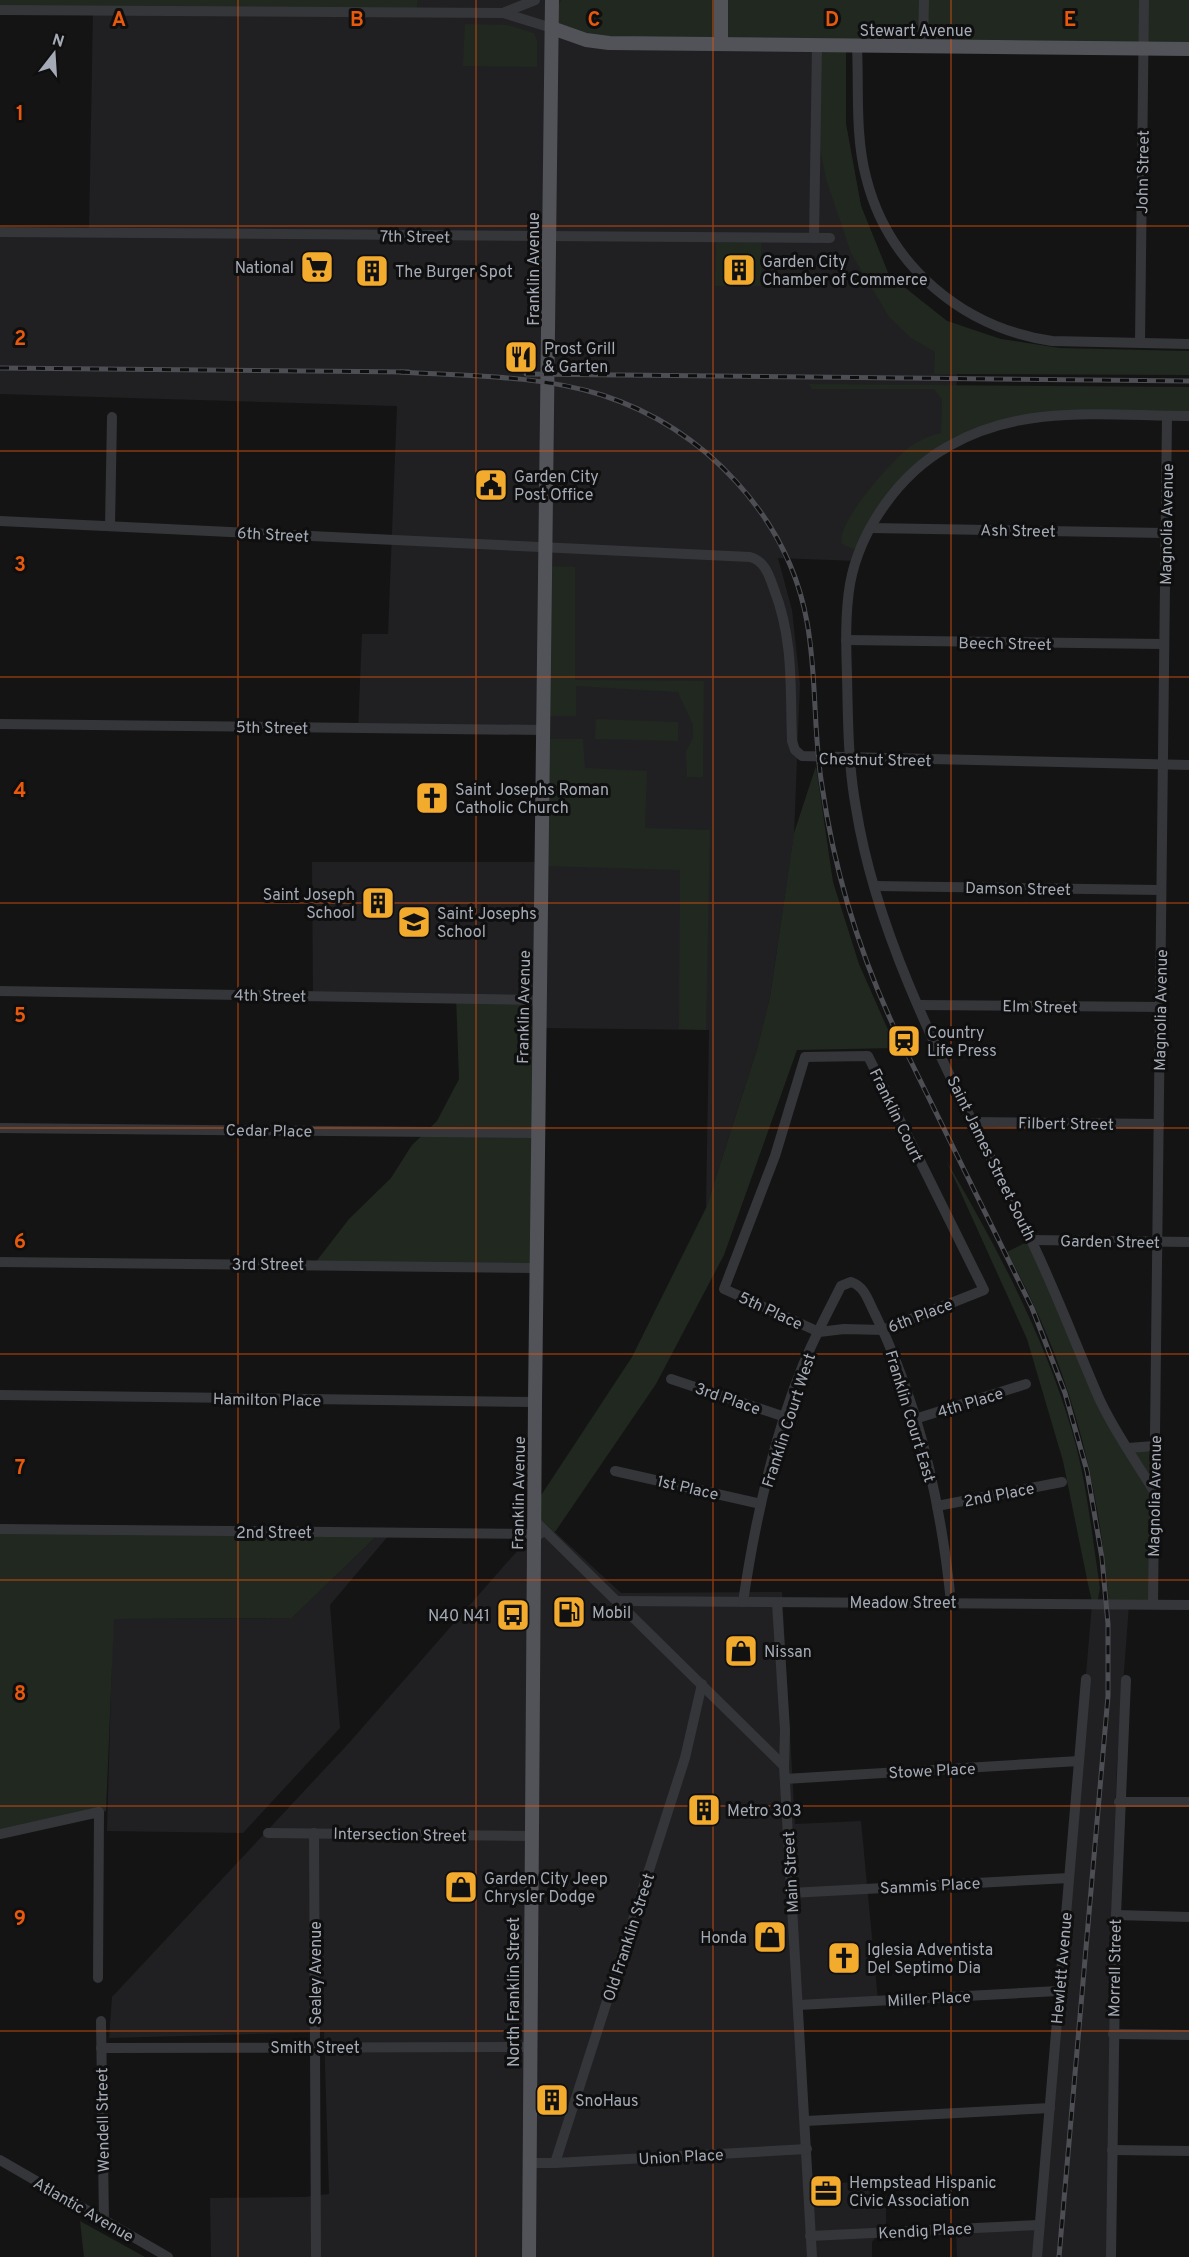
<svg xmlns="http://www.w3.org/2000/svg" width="1189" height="2257" font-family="Overpass,sans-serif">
<rect width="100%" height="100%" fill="#141415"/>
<!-- built -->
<g fill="#202022">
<polygon points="418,0 561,0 558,5 846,46 846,124 861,206 889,275 947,321 960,325 953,444 926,462 882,510 857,561 778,558 792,610 800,684 794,835 770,997 757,1049 706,1208 709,1030 542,1028 542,997 313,995 312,862 541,862 541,732 358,730 362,634 388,634 397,406 0,394 0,232 89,232 93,11 417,14"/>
<polygon points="555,1532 621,1593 782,1592 795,1824 861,1821 878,2001 799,2006 808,2185 869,2181 870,2197 886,2196 886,2225 872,2242 872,2257 211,2257 210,2198 305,2197 329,2194 324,2032 109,2038 112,1997 348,1744 532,1534"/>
<polygon points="378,1535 389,1535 330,1605 340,1728 243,1833 107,1831 113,1619 292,1618"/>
<polygon points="1092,1604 1129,1605 1117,1764 1112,1896 1111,2257 957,2257 956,2229 1039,2225"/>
</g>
<!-- green -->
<g fill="#202820">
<polygon points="0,0 418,0 417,14 0,10"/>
<polygon points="561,0 1189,0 1189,50 846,46 846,124 861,206 889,275 947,321 1001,339 1060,348 1189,351 1189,375 934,374 935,352 911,338 889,317 851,253 826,179 814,117 811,46 582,40 558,27 558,5"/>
<polygon points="465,24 507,25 534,33 537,41 537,67 463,66"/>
<polygon points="716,240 761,240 761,286 715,286"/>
<path d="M809 384 1189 387V418L1044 415 984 428 914 472 862 546 853 549 842 544C835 523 894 458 911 446 920 440 931 435 941 433L942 399 934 389H812Z"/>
<polygon points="546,566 575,567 575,680 704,681 703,777 687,777 686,752 693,738 693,725 678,692 576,686 576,716 544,716"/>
<polygon points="596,719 678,722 678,741 595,739"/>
<polygon points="543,739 583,739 585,768 647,771 645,828 710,830 706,1030 679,1029 680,870 542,866"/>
<polygon points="816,766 833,882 859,964 896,1048 797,1050 724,1255 656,1384 555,1532 537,1534 536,1503 632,1357 706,1208 757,1049 770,997 794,833"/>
<polygon points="456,996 542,996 539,1267 315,1263 349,1219 391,1178 412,1145 437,1121 459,1079"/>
<path d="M946 1160C996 1246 1044 1335 1072 1431 1087 1482 1092 1536 1100 1588L1097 1605H1093L1089 1589 1063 1461 1027 1339Z"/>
<path d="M1031 1240 1100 1399 1149 1484 1153 1605H1109C1099 1477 1069 1365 1007 1252Z"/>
<polygon points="1149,1450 1150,1476 1132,1451"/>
<polygon points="0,1529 378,1535 292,1618 114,1619 106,1811 0,1834"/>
<polygon points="80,2221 145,2257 84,2257"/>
</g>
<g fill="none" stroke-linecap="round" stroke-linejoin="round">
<!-- minor -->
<g stroke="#35363a" stroke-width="10">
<polyline points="0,10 503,13 552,28"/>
<polyline points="503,13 535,0"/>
<path d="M857 46C859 89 855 135 866 177 888 266 963 328 1052 341L1189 344"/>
<polyline points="923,46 924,0"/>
<polyline points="0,232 830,238"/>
<polyline points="814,238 817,45"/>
<polyline points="1140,343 1144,0"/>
<path d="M0 521 750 557C765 561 769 575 774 589 794 641 790 687 792 741L795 750 802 756 1189 765"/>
<polyline points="110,526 112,417"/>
<polyline points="871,528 1165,533"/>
<polyline points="846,640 1164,644"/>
<polyline points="0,724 543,730"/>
<polyline points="875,886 1161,890"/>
<polyline points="0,991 540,1000"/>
<polyline points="919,1005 1161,1007"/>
<polygon points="868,1056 984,1290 883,1330 844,1329 819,1332 724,1289 775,1156 805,1057"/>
<polyline points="974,1122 1159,1124"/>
<polyline points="0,1128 538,1133"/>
<polyline points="1031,1240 1189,1242"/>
<polyline points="0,1262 536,1268"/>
<polyline points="671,1379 785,1417"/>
<polyline points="0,1395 535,1402"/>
<polyline points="915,1419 1026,1384"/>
<polyline points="1128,1448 1154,1446"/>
<polyline points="615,1471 761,1504"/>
<path d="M1155 1493C1136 1461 1113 1430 1098 1396 1076 1345 1056 1292 1032 1242 967 1105 880 959 856 808 848 764 848 720 847 675 846 645 845 614 850 584 860 529 900 473 949 446 1023 403 1107 416 1189 416"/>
<polyline points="937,1506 1062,1482"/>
<polyline points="534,1520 784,1766 812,2257"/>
<polyline points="0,1529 540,1534"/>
<polyline points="617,1601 1189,1605"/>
<path d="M743 1602C755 1521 772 1441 803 1365 814 1338 828 1312 841 1286L851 1282C865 1286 869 1303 875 1314 919 1403 941 1504 951 1602"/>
<polyline points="777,1603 785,1730 784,1766"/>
<polyline points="1153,1604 1167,416"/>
<polyline points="785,1779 1079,1761"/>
<polyline points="1119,1802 1189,1802"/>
<polyline points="268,1833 531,1836"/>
<polyline points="314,1833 316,2257"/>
<polyline points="0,1834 99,1812 98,1978"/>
<polyline points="791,1893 1069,1878"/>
<polyline points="1116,1915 1189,1917"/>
<polyline points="799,2005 1058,1991"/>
<polyline points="101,2021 104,2220"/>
<polyline points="1113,2034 1189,2035"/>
<polyline points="101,2048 529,2047"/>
<polyline points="806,2121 1050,2108"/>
<polyline points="1112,2150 1189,2151"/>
<polyline points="0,2160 168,2257"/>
<polyline points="529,2163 555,2163 685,1758 702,1684"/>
<polyline points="555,2163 807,2149"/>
<polyline points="810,2236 1039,2225"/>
<polyline points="1037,2257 1086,1679"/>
<polyline points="1111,2257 1116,1915 1126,1680"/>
</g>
<!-- major -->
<g stroke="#515359" stroke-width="14">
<polyline points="721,0 721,44"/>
<polyline points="552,28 586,40 609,43 1189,49"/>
<polyline points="529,2257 535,1402 552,0"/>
</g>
<defs>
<g id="rail">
<polyline points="0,368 409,372"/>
<path d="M401 372C467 376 539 375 602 395 704 428 788 516 807 622 817 676 813 732 822 786 834 869 858 949 893 1025L1032 1308 1065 1393 1087 1471 1102 1558 1108 1624V1696L1059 2257"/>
<polyline points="526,374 1189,381"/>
</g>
</defs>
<!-- rail casing -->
<use href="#rail" stroke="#4c4e53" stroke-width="5"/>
<!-- rail -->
<use href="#rail" stroke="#0f0f10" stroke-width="3" stroke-dasharray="9" stroke-linecap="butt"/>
</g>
<!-- grid -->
<path fill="none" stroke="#e8590c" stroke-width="1.5" stroke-opacity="0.55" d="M238 0V2257M476 0V2257M713 0V2257M951 0V2257M0 226H1189M0 451H1189M0 677H1189M0 903H1189M0 1128H1189M0 1354H1189M0 1580H1189M0 1806H1189M0 2031H1189"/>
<!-- icons -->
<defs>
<symbol id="supermarket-square" viewBox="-11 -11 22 22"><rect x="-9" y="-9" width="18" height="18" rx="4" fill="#f3ab2e" stroke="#0f0f10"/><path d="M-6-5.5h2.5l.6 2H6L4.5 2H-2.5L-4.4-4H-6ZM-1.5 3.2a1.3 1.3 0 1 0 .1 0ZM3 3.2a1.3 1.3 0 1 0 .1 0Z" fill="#111"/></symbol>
<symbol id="building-square" viewBox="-11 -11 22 22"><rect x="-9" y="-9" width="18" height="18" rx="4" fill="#f3ab2e" stroke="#0f0f10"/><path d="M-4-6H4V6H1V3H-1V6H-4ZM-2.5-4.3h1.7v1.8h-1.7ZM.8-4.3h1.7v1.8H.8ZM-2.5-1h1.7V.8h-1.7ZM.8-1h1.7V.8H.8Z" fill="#111"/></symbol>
<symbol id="restaurant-square" viewBox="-11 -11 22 22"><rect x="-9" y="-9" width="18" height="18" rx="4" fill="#f3ab2e" stroke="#0f0f10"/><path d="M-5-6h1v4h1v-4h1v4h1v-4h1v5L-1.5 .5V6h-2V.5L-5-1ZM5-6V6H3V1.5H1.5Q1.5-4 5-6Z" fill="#111"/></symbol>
<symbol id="civic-square" viewBox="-11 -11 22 22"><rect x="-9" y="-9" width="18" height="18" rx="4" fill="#f3ab2e" stroke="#0f0f10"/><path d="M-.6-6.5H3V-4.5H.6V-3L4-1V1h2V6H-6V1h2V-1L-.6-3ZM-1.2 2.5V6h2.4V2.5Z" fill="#111"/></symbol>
<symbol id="church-square" viewBox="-11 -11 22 22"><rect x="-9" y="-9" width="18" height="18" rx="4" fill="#f3ab2e" stroke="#0f0f10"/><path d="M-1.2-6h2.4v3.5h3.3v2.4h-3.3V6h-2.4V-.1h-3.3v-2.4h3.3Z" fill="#111"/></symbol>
<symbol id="school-square" viewBox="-11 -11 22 22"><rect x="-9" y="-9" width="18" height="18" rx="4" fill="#f3ab2e" stroke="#0f0f10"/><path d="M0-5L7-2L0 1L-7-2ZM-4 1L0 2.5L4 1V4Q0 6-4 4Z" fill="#111"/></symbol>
<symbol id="station-square" viewBox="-11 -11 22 22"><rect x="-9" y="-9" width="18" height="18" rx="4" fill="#f3ab2e" stroke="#0f0f10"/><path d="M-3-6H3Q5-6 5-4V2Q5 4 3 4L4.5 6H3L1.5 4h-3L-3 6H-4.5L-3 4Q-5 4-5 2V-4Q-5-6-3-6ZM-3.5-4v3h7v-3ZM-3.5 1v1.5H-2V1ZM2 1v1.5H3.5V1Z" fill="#111"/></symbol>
<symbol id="fuel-square" viewBox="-11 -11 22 22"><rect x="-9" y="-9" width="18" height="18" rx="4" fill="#f3ab2e" stroke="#0f0f10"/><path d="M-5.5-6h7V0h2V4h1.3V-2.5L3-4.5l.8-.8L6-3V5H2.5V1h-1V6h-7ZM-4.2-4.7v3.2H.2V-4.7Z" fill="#111"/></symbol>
<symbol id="bus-square" viewBox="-11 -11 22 22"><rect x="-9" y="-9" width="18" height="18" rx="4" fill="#f3ab2e" stroke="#0f0f10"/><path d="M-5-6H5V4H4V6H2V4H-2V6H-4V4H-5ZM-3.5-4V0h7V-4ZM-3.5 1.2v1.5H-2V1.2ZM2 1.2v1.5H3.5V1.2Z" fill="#111"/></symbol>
<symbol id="shop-square" viewBox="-11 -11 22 22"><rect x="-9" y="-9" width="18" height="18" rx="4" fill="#f3ab2e" stroke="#0f0f10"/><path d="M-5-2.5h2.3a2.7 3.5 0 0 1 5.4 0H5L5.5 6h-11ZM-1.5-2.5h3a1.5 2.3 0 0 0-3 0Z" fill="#111"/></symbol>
<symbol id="office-square" viewBox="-11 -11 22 22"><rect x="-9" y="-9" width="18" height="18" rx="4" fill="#f3ab2e" stroke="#0f0f10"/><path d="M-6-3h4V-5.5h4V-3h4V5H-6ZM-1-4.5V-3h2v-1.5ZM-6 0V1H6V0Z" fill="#111"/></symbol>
</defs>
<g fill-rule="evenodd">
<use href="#supermarket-square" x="298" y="248" width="38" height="38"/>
<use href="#building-square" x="720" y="251" width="38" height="38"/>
<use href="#building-square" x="353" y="252" width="38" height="38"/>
<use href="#restaurant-square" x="502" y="338" width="38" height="38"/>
<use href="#civic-square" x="472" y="466" width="38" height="38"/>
<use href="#church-square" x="413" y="779" width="38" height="38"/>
<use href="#building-square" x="359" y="884" width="38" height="38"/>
<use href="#school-square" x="395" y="903" width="38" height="38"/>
<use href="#station-square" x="885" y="1022" width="38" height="38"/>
<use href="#fuel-square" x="550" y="1593" width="38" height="38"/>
<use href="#bus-square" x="494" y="1596" width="38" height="38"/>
<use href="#shop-square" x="722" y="1632" width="38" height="38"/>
<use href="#building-square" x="685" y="1791" width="38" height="38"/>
<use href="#shop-square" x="442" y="1868" width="38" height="38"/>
<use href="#shop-square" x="751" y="1918" width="38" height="38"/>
<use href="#church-square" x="825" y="1939" width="38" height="38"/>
<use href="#building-square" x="533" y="2081" width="38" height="38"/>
<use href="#office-square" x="807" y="2172" width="38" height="38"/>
</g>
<g text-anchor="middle" stroke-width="6" stroke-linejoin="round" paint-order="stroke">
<!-- street labels -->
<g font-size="16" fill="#a5abb6" stroke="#0f0f10">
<text x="916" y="36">Stewart Avenue</text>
<text transform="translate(1142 172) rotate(-89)" y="6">John Street</text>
<text transform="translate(415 236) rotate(1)" y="6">7th Street</text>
<text transform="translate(533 269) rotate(-90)" y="6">Franklin Avenue</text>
<text transform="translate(1166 524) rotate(-89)" y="6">Magnolia Avenue</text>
<text transform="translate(1018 530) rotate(1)" y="6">Ash Street</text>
<text transform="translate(273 534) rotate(3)" y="6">6th Street</text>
<text transform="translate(1005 643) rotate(1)" y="6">Beech Street</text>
<text transform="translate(272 727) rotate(1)" y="6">5th Street</text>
<text transform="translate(875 759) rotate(1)" y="6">Chestnut Street</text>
<text transform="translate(1018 888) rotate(1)" y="6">Damson Street</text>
<text transform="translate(270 995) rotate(1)" y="6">4th Street</text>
<text transform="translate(1040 1006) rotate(1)" y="6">Elm Street</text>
<text transform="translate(523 1007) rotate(-89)" y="6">Franklin Avenue</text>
<text transform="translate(1160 1010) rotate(-89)" y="6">Magnolia Avenue</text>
<text transform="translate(897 1115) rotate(64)" y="6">Franklin Court</text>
<text transform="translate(1066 1123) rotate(1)" y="6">Filbert Street</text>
<text transform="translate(269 1130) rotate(1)" y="6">Cedar Place</text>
<text transform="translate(992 1158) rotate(64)" y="6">Saint James Street South</text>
<text transform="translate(1110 1241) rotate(1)" y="6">Garden Street</text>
<text x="268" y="1270">3rd Street</text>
<text transform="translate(771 1310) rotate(25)" y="6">5th Place</text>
<text transform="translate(920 1315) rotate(-21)" y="6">6th Place</text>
<text transform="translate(728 1398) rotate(19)" y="6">3rd Place</text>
<text transform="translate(267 1399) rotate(1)" y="6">Hamilton Place</text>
<text transform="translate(970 1402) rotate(-17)" y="6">4th Place</text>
<text transform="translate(911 1416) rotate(73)" y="6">Franklin Court East</text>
<text transform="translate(788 1420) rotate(-72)" y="6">Franklin Court West</text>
<text transform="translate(688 1487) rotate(13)" y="6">1st Place</text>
<text transform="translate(518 1493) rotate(-89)" y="6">Franklin Avenue</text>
<text transform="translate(999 1494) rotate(-11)" y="6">2nd Place</text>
<text transform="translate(1154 1496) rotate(-89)" y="6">Magnolia Avenue</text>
<text x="274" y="1538">2nd Street</text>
<text x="903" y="1608">Meadow Street</text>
<text transform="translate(932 1770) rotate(-3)" y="6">Stowe Place</text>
<text transform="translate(400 1834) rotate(1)" y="6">Intersection Street</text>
<text transform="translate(790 1872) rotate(-93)" y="6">Main Street</text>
<text transform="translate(930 1885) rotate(-3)" y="6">Sammis Place</text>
<text transform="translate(628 1937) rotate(-72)" y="6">Old Franklin Street</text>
<text transform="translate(1061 1968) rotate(-85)" y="6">Hewlett Avenue</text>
<text transform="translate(1114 1968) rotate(-89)" y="6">Morrell Street</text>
<text transform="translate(315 1973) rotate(-90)" y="6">Sealey Avenue</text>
<text transform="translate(513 1992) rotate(-90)" y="6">North Franklin Street</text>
<text transform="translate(929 1998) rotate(-3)" y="6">Miller Place</text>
<text x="315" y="2053">Smith Street</text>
<text transform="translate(102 2120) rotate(-91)" y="6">Wendell Street</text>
<text transform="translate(681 2156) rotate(-3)" y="6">Union Place</text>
<text transform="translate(84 2209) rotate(30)" y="6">Atlantic Avenue</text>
<text transform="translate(925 2230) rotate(-3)" y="6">Kendig Place</text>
</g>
<!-- poi labels -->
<g font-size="16" fill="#a5abb6" stroke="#0f0f10" text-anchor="start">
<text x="762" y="267">Garden City<tspan x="762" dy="18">Chamber of Commerce</tspan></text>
<text x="294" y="273" text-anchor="end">National</text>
<text x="395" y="277">The Burger Spot</text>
<text x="544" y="354">Prost Grill<tspan x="544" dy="18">&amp; Garten</tspan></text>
<text x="514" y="482">Garden City<tspan x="514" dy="18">Post Office</tspan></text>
<text x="455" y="795">Saint Josephs Roman<tspan x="455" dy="18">Catholic Church</tspan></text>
<text x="355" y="900" text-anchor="end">Saint Joseph<tspan x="355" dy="18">School</tspan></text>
<text x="437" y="919">Saint Josephs<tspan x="437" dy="18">School</tspan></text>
<text x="927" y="1038">Country<tspan x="927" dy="18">Life Press</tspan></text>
<text x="592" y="1618">Mobil</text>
<text x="490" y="1621" text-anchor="end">N40 N41</text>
<text x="764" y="1657">Nissan</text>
<text x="727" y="1816">Metro 303</text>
<text x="484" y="1884">Garden City Jeep<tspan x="484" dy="18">Chrysler Dodge</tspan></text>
<text x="747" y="1943" text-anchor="end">Honda</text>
<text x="867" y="1955">Iglesia Adventista<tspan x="867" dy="18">Del Septimo Dia</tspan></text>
<text x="575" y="2106">SnoHaus</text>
<text x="849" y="2188">Hempstead Hispanic<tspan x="849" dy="18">Civic Association</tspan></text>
</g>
</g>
<g font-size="20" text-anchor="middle" font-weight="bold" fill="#e8590c" stroke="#0f0f10" stroke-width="6" stroke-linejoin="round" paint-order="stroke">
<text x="119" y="26">A</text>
<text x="357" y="26">B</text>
<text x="594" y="26">C</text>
<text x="832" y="26">D</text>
<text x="1070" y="26">E</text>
<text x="20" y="120">1</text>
<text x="20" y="345">2</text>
<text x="20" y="571">3</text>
<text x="20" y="797">4</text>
<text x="20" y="1022">5</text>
<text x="20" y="1248">6</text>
<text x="20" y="1474">7</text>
<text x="20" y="1700">8</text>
<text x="20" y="1925">9</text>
</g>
<!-- north arrow -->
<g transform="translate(54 54) rotate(17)" stroke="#0f0f10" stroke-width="4.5" paint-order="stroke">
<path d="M0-4.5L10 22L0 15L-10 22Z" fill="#a5abb6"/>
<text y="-9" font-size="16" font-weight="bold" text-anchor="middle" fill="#a5abb6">N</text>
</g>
</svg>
